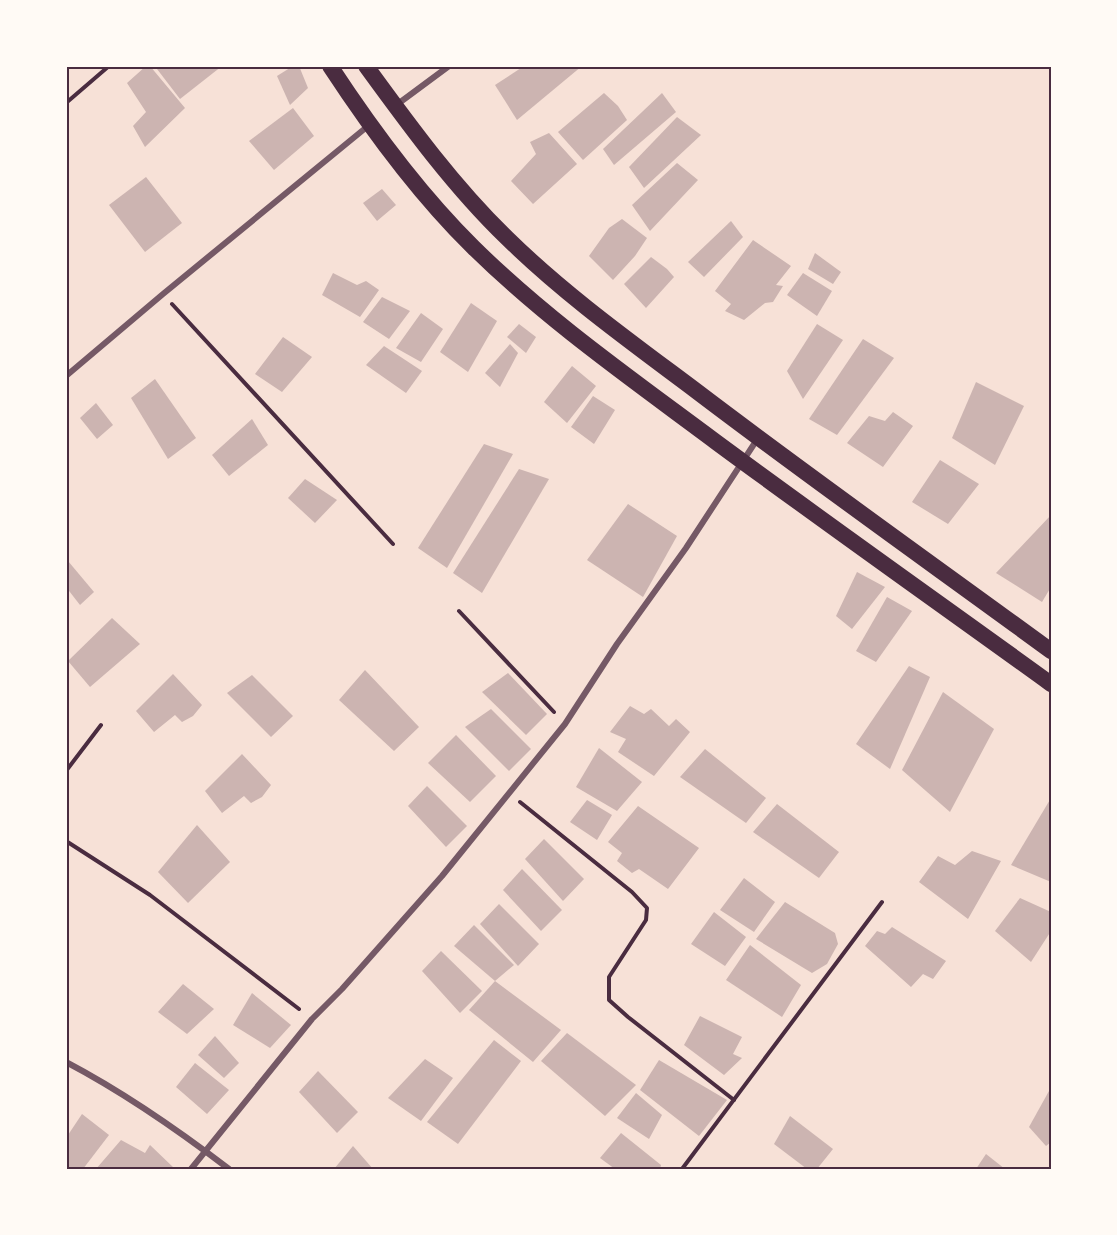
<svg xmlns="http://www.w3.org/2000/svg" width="1117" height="1235" font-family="'Alegreya Sans',sans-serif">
<rect width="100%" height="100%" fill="#f7e1d7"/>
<!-- building -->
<g fill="#ccb4b1">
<polygon points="146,66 150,66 185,108 145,147 133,126 146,112 127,83"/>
<polygon points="161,66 222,66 180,99 157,69"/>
<polygon points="293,66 299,66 308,88 290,105 277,76"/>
<polygon points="524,66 582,66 517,120 495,85"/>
<polygon points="604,93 618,106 627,120 583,160 558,132"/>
<polygon points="662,93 676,112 614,165 603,149"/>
<polygon points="293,108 314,136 274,170 249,141"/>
<polygon points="677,117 701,135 644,188 629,167"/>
<polygon points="549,133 577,164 533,204 511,181 536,154 530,142"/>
<polygon points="677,163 698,180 650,231 632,205"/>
<polygon points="146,177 182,223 145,252 109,205"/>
<polygon points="382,189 396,205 377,221 363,203"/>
<polygon points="622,219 647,238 635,256 613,280 589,256 609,228"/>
<polygon points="731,221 743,237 704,277 688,262"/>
<polygon points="753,240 791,266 776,285 783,286 773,302 765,303 744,320 725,311 731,304 715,291"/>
<polygon points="815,253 841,272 833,284 808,269"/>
<polygon points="651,257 667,269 674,277 646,308 624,284"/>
<polygon points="333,273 357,285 366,281 379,290 360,317 322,295"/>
<polygon points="803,273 832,291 817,316 787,295"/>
<polygon points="382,297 410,311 389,339 363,322"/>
<polygon points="471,303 497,321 468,372 440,352"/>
<polygon points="421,313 443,329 421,362 396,348"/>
<polygon points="519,324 536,337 526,353 507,337"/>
<polygon points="817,324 843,340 803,399 787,371"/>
<polygon points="283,337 312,357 282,392 255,374"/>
<polygon points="863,339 894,358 837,435 809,419"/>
<polygon points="510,344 518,353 500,387 485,373"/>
<polygon points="384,346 422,371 406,393 366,365"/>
<polygon points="572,366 596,386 567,423 544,402"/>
<polygon points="155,379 196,438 168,459 131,398"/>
<polygon points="976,382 1024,406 995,465 952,438"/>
<polygon points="593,396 615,410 594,444 571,427"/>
<polygon points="96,403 113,425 97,439 80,418"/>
<polygon points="893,412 913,426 883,467 847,443 869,416 885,421"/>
<polygon points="252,419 268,445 229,476 212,455"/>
<polygon points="484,444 513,454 447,568 418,548"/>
<polygon points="940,460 979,484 948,524 912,502"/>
<polygon points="519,469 549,479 482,593 453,573"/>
<polygon points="305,479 337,500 315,523 288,498"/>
<polygon points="628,504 677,536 643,597 587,560"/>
<polygon points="1051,515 1051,587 1042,602 996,573"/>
<polygon points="68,561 94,592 80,605 66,587 66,562"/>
<polygon points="857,572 885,587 852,629 836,616"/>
<polygon points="887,597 912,611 876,662 856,651"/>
<polygon points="112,618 140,644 90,687 68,661"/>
<polygon points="909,666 930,677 890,769 856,744"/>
<polygon points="365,670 419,727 394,751 339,700"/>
<polygon points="508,673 547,714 526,735 482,692"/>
<polygon points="173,674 202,705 193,716 182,722 175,715 154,732 136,711"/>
<polygon points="252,675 293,716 271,737 227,693"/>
<polygon points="943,692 994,729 950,812 902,770"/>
<polygon points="630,706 644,714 651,709 669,726 676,719 690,732 654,776 618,752 626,739 610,732"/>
<polygon points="491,709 531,749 509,771 465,727"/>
<polygon points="456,735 496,776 470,802 428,763"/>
<polygon points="599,748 642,782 617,811 576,787"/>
<polygon points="705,749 766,798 746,823 680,777"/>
<polygon points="242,754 271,785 262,797 251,803 244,796 222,813 205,791"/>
<polygon points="427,786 467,826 446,847 408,806"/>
<polygon points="1051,798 1051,882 1011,865"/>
<polygon points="587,800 612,815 597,840 570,822"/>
<polygon points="777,804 839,852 819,878 753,832"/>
<polygon points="638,806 699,848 668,889 639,869 632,873 617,861 622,853 608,842"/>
<polygon points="197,825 230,862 188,903 158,872"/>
<polygon points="544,839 584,879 563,901 525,859"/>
<polygon points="972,851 1001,861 968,919 919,882 938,856 955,865"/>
<polygon points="522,869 562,910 541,931 503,890"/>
<polygon points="744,878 775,902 754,932 720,910"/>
<polygon points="1020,898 1051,912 1051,931 1031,962 995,931"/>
<polygon points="785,902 835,933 838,944 827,964 812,973 756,939"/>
<polygon points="499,904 539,944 518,966 480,924"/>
<polygon points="714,912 746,937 725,966 691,944"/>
<polygon points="474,925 514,965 495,981 454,946"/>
<polygon points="892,927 946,961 933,979 923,974 911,987 865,946 877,931 885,934"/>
<polygon points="750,945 801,985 782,1017 726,980"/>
<polygon points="441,951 482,991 460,1013 422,971"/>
<polygon points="495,981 561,1030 533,1062 469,1010"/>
<polygon points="183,984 214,1009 187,1034 158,1012"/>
<polygon points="252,993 291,1025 270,1048 233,1025"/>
<polygon points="700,1016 742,1037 733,1054 742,1058 724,1075 684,1045"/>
<polygon points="567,1033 636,1085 605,1116 541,1061"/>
<polygon points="215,1036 239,1063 224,1078 198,1055"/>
<polygon points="494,1040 521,1061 458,1144 427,1122"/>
<polygon points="425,1059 453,1078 421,1121 388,1098"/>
<polygon points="659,1060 727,1100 699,1136 640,1090"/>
<polygon points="195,1063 229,1090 207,1114 176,1087"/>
<polygon points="318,1071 358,1112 337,1133 299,1092"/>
<polygon points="1049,1091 1051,1093 1051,1142 1046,1146 1029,1127"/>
<polygon points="636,1093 662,1115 649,1139 617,1118"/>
<polygon points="82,1114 109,1135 83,1169 66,1169 66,1138"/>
<polygon points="790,1116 833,1149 817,1169 807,1169 774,1144"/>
<polygon points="621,1133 661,1165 660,1169 615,1169 600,1158"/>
<polygon points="121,1140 145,1153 150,1145 174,1168 96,1169"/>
<polygon points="353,1146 373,1169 334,1169"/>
<polygon points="986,1154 1005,1169 976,1169"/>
</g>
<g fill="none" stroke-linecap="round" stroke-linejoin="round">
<!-- path -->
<g stroke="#4a2c40" stroke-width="4">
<polyline points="66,103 109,66"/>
<polyline points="172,304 393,544"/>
<polyline points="459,611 554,712"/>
<polyline points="66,771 101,725"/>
<polyline points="520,802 632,892 647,908 646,920 609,977 609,1000 628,1017 734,1100"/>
<polyline points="66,841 150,895 299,1009"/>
<polyline points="682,1169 882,902"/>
</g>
<!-- minor -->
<g stroke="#755966" stroke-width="6">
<polyline points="395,106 449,66"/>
<polyline points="66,376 163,294 368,126"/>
<path d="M66 1062C123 1092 178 1130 229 1169"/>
<polyline points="191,1169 312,1019 342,989 442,876 565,724 617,644 686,548 758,438"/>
</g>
<!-- trunk -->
<g stroke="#4a2c40" stroke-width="16">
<path d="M330 66C372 130 418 193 473 247 547 320 633 380 716 442 827 524 939 603 1051 684"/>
<path d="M366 66C409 125 454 187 507 238 564 294 631 342 695 390 812 479 932 564 1051 651"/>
</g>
</g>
<!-- border -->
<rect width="1117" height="1235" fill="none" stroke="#fffaf5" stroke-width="135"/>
<rect x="68" y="68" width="982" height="1100" fill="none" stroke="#4a2c40" stroke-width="2"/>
</svg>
